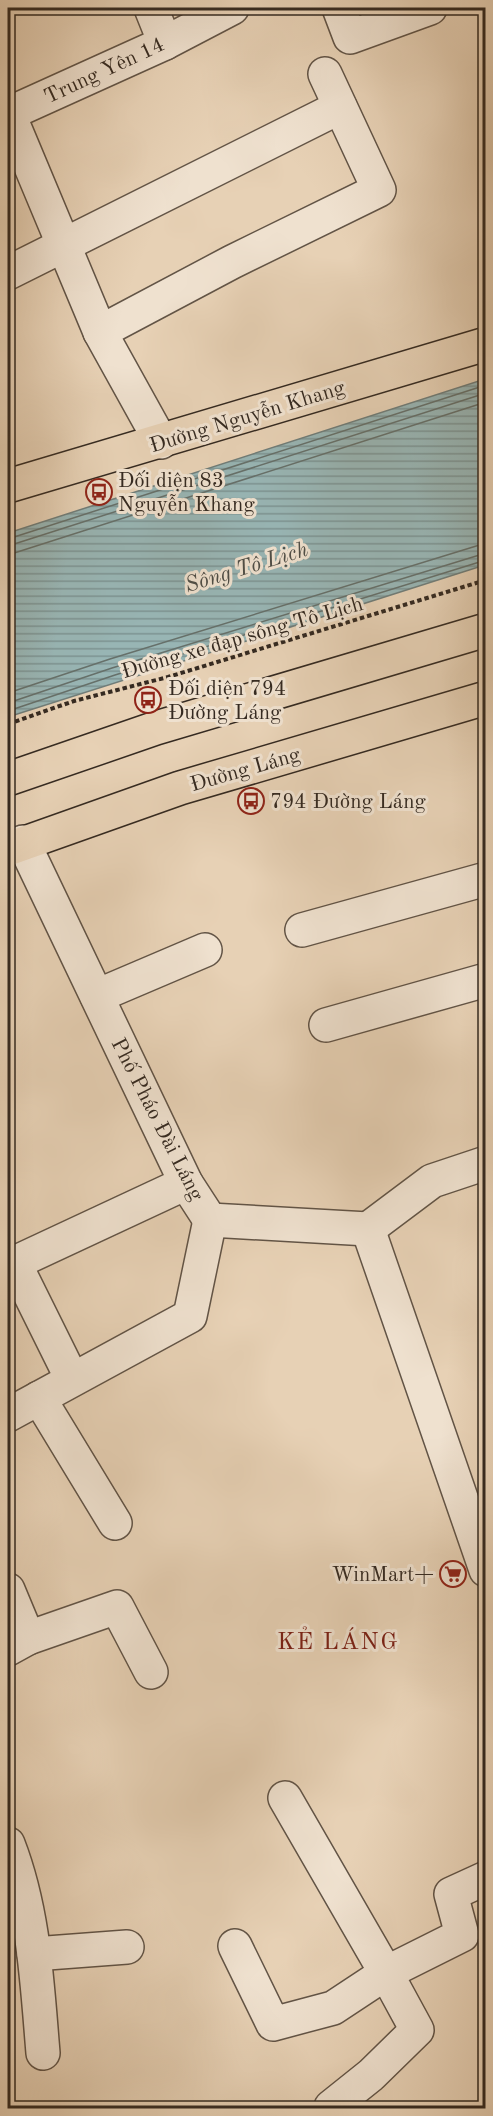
<svg xmlns="http://www.w3.org/2000/svg" width="493" height="2116" font-family="'Old Standard TT',serif">
<defs>
<pattern id="water-rules" width="6" height="5" patternUnits="userSpaceOnUse" patternTransform="scale(1.5)"><rect width="6" height="5" fill="#98b5b4"/><path d="M0 2.5h6" fill="none" stroke="#7d9392"/></pattern>
</defs>
<rect width="100%" height="100%" fill="#e7d1b5"/>
<filter id="stains"><feTurbulence type="fractalNoise" baseFrequency=".00333" numOctaves="4"/><feColorMatrix values="0 0 0 0 .2 0 0 0 0 .09 0 0 0 0 .02 0 0 0 .5 -.17"/></filter>
<radialGradient id="worn" r=".72"><stop offset=".6" stop-color="#630" stop-opacity="0"/><stop offset="1" stop-color="#630" stop-opacity=".3"/></radialGradient>
<!-- water -->
<polygon fill="url(#water-rules)" stroke="#707d79" stroke-width="1.5" points="485,379 485,565 8,717 8,533"/>
<g fill="none" stroke-linecap="round" stroke-linejoin="round">
<!-- shore -->
<g stroke="#66706a" stroke-width="1.5">
<polyline points="8,539 486,385"/>
<polyline points="8,546 486,393"/>
<polyline points="8,555 486,402"/>
<polyline points="8,693 110,659 486,543"/>
<polyline points="8,703 112,668 486,553"/>
<polyline points="8,711 115,675 486,560"/>
</g>
<defs>
<g id="minor">
<polyline points="151,8 165,43"/>
<polyline points="339,8 350,37 430,8"/>
<polyline points="8,112 100,332 161,442"/>
<polyline points="8,114 165,43 232,8"/>
<polyline points="8,273 340,107"/>
<polyline points="100,332 232,262 379,190 325,74"/>
<polyline points="23,842 186,1183 210,1220"/>
<polyline points="302,930 486,879"/>
<polyline points="97,996 205,950"/>
<polyline points="326,1025 486,980"/>
<polyline points="210,1220 368,1229"/>
<polyline points="368,1229 486,1570"/>
<polyline points="368,1229 432,1181 486,1163"/>
<polyline points="15,1264 72,1379"/>
<polyline points="8,1266 186,1183"/>
<polyline points="39,1398 115,1523"/>
<polyline points="8,1415 190,1316 210,1220"/>
<polyline points="8,1590 28,1638 8,1649"/>
<polyline points="28,1638 117,1607 151,1672"/>
<path d="M8 1844C34 1911 37 1982 43 2053"/>
<polyline points="235,1946 273,2024 333,2008 386,1973 285,1798"/>
<polyline points="34,1954 127,1947"/>
<polyline points="331,2107 371,2075 417,2030 386,1973 462,1935 451,1894 486,1878"/>
</g>
<g id="major">
<polyline points="8,486 486,344"/>
<polyline points="8,779 156,728 486,630"/>
<polyline points="8,849 180,788 486,698"/>
</g>
</defs>
<!-- minor casing -->
<use href="#minor" stroke="#625446" stroke-width="36"/>
<!-- major casing -->
<use href="#major" stroke="#352a21" stroke-width="36"/>
<!-- path -->
<polyline stroke="#352a21" stroke-width="4" stroke-dasharray="4.5 3" stroke-linecap="butt" points="8,724 74,701 168,677 486,580"/>
<!-- minor -->
<use href="#minor" stroke="#efe1cf" stroke-width="33"/>
<!-- major -->
<use href="#major" stroke="#e7d1b5" stroke-width="33"/>
</g>
<!-- icons -->
<defs>
<symbol id="bus-ring" viewBox="-11 -11 22 22"><circle r="9.5" fill="#efe1cf" stroke="#8f2418" stroke-width="1.5"/><path d="M-5-6H5V4H4V6H2V4H-2V6H-4V4H-5ZM-3.5-4V0h7V-4ZM-3.5 1.2v1.5H-2V1.2ZM2 1.2v1.5H3.5V1.2Z" fill="#8f2418"/></symbol>
<symbol id="supermarket-ring" viewBox="-11 -11 22 22"><circle r="9.5" fill="#efe1cf" stroke="#8f2418" stroke-width="1.5"/><path d="M-6-5.5h2.5l.6 2H6L4.5 2H-2.5L-4.4-4H-6ZM-1.5 3.2a1.3 1.3 0 1 0 .1 0ZM3 3.2a1.3 1.3 0 1 0 .1 0Z" fill="#8f2418"/></symbol>
</defs>
<g fill-rule="evenodd">
<use href="#bus-ring" x="84" y="477" width="30" height="30"/>
<use href="#bus-ring" x="133" y="685" width="30" height="30"/>
<use href="#bus-ring" x="236" y="786" width="30" height="30"/>
<use href="#supermarket-ring" x="438" y="1559" width="30" height="30"/>
</g>
<g text-anchor="middle" stroke-width="6" stroke-linejoin="round" paint-order="stroke">
<!-- street labels -->
<g font-size="21" fill="#352a21" stroke="#efe1cf">
<text transform="translate(104 70) rotate(-25)" y="7">Trung Yên 14</text>
<text transform="translate(247 416) rotate(-17)" y="7">Đường Nguyễn Khang</text>
<text transform="translate(242 637) rotate(-16)" y="7">Đường xe đạp sông Tô Lịch</text>
<text transform="translate(245 769) rotate(-16)" y="7">Đường Láng</text>
<text transform="translate(158 1119) rotate(63)" y="7">Phố Pháo Đài Láng</text>
</g>
<!-- poi labels -->
<g font-size="21" fill="#352a21" stroke="#efe1cf" text-anchor="start">
<text x="118" y="487">Đối diện 83<tspan x="118" dy="24">Nguyễn Khang</tspan></text>
<text x="168" y="695">Đối diện 794<tspan x="168" dy="24">Đường Láng</tspan></text>
<text x="270" y="808">794 Đường Láng</text>
<text x="434" y="1581" text-anchor="end">WinMart+</text>
</g>
<!-- water labels -->
<g font-size="22" font-style="italic" fill="#4e4d46" stroke="#efe1cf">
<text transform="translate(246 566) rotate(-17)" y="8">Sông Tô Lịch</text>
</g>
<!-- quarter labels -->
<g font-size="24" letter-spacing="1.5" fill="#7a1f14" stroke="#efe1cf">
<text x="338" y="1649">KẺ LÁNG</text>
</g>
</g>
<!-- margin -->
<rect width="493" height="2116" fill="none" stroke="#e7d1b5" stroke-width="30"/>
<rect x="9" y="9" width="475" height="2098" fill="none" stroke="#352a21" stroke-width="3"/>
<rect x="15" y="15" width="463" height="2086" fill="none" stroke="#352a21" stroke-width="1.5"/>
<rect width="100%" height="100%" filter="url(#stains)"/>
<rect width="100%" height="100%" fill="url(#worn)"/>
</svg>
